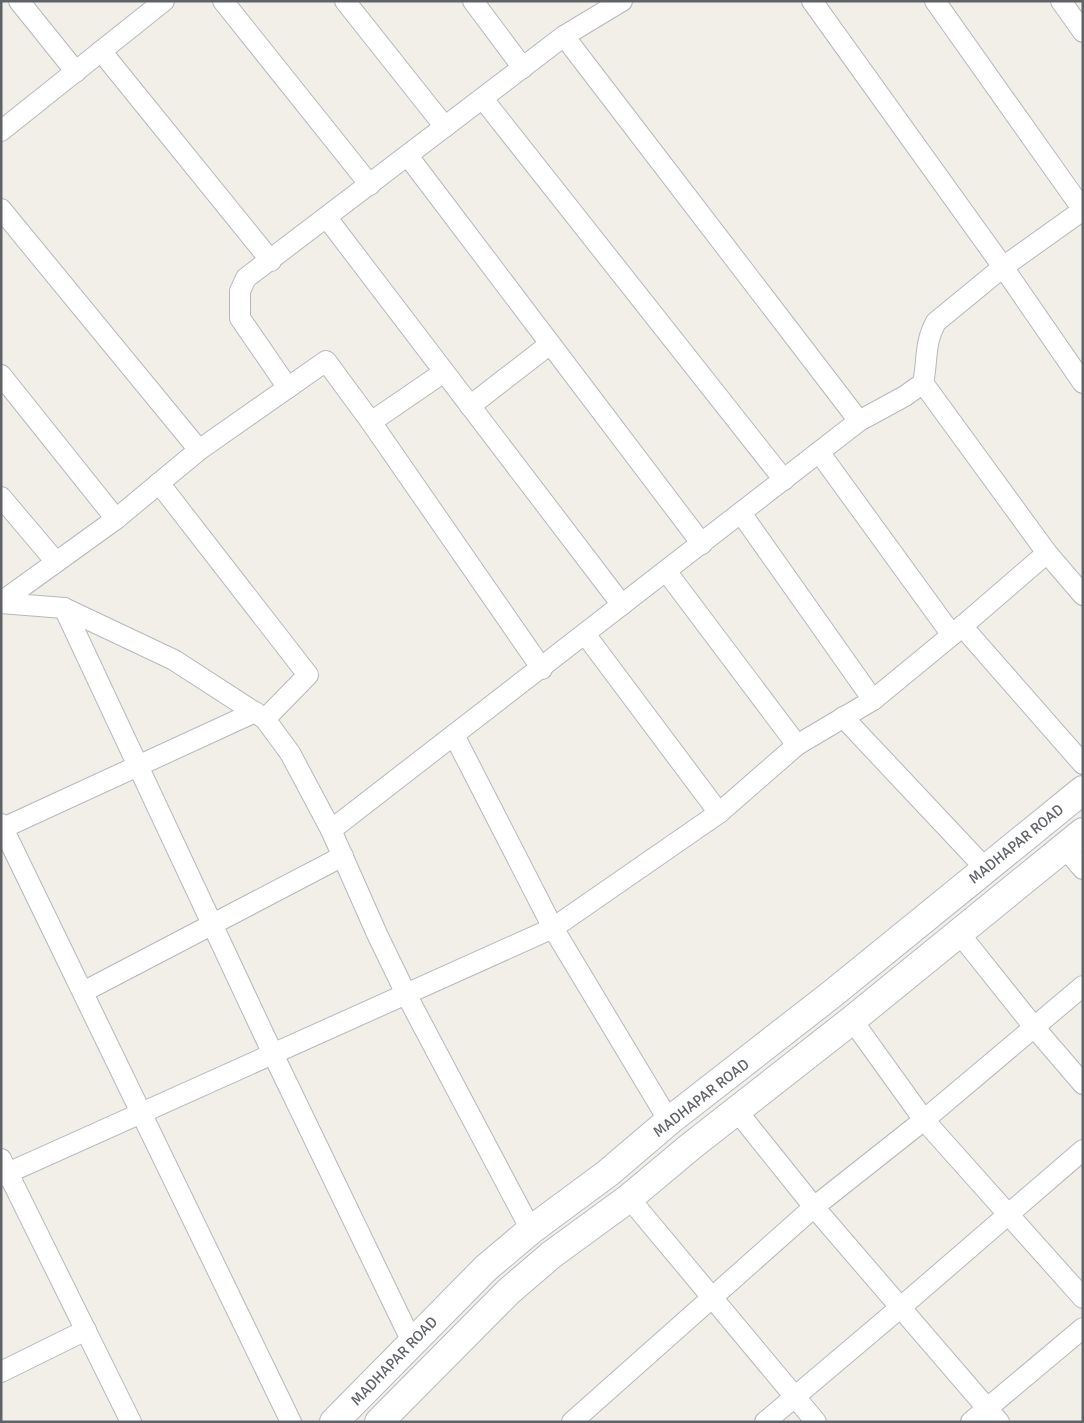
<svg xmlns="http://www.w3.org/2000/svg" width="1084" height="1423" font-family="Signika,sans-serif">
<rect width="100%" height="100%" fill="#f1efe8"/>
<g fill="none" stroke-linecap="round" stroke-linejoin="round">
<defs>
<g id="minor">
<polyline points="19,1 76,72"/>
<polyline points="223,1 370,185"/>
<polyline points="345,1 445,127"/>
<polyline points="473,1 523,68"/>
<polyline points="812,1 1003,267 1083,383"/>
<polyline points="935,1 1083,210"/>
<polyline points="1061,1 1083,32"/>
<polyline points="564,36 859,421"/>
<polyline points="101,51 271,261"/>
<polyline points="483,99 784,480"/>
<polyline points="1,131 164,1"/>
<polyline points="408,156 702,544"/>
<polyline points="1,209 199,450"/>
<polyline points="327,218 622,605"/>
<polyline points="1,375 116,519"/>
<polyline points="923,383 1047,553 1083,595"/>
<polyline points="288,388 240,318 240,291 246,278 564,36 622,1"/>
<polyline points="470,406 550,344"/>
<polyline points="371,422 444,372"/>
<polyline points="819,452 952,635"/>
<polyline points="159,483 308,675 265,719"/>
<polyline points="1,497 56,562"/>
<polyline points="741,513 873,700"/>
<polyline points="666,571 797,745"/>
<polyline points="1,602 116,519 199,450 326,361 371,422 542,669"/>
<polyline points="1,603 64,608 174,660 265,719 290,753 331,830 377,934 406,994 531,1230"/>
<polyline points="64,608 273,1054 412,1342"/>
<polyline points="962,626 1083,764"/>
<polyline points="585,634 719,813"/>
<polyline points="843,717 985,868"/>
<polyline points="454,735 553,928 669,1121"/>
<polyline points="1,824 291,1422"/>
<polyline points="1,829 255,712"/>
<path d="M331 830 859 421 905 396 923 383C928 360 924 343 936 322L1003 267 1083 210"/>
<polyline points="1064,847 1083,869"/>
<polyline points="959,933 1034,1027 1083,1084"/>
<polyline points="83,992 343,856"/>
<polyline points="852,1020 924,1120 1083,1298"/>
<polyline points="737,1111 814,1207 999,1422"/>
<polyline points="1,1159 131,1422"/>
<polyline points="1,1176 553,928 719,813 797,745 873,700 952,635 1047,553"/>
<polyline points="629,1198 816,1422"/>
<polyline points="1,1372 86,1330"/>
<polyline points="572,1422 814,1207 924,1120 1083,986"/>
<polyline points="765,1422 901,1307 1083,1150"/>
<polyline points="971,1422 1083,1328"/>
</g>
<g id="secondary">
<polyline points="334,1422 486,1268 531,1230 608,1173 669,1121 832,994 1083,790"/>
<polyline points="379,1422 508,1292 551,1255 629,1198 690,1147 852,1020 1083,832"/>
</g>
</defs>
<!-- minor casing -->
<use href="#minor" stroke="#b5b8bc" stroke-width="22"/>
<!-- secondary casing -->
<use href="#secondary" stroke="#b6babf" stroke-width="30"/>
<!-- minor -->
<use href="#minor" stroke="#fff" stroke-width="20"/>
<!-- secondary -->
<use href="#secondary" stroke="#fff" stroke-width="28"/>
</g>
<g text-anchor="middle" stroke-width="4" stroke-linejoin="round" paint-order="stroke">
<!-- street labels -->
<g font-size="15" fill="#5f6368" stroke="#fff">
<text transform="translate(1016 844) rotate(-39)" y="5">MADHAPAR ROAD</text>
<text transform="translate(701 1098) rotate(-38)" y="5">MADHAPAR ROAD</text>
<text transform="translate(394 1361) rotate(-46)" y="5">MADHAPAR ROAD</text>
</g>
</g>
<!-- border -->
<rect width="1084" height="1423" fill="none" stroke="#5f6368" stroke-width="5"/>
</svg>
